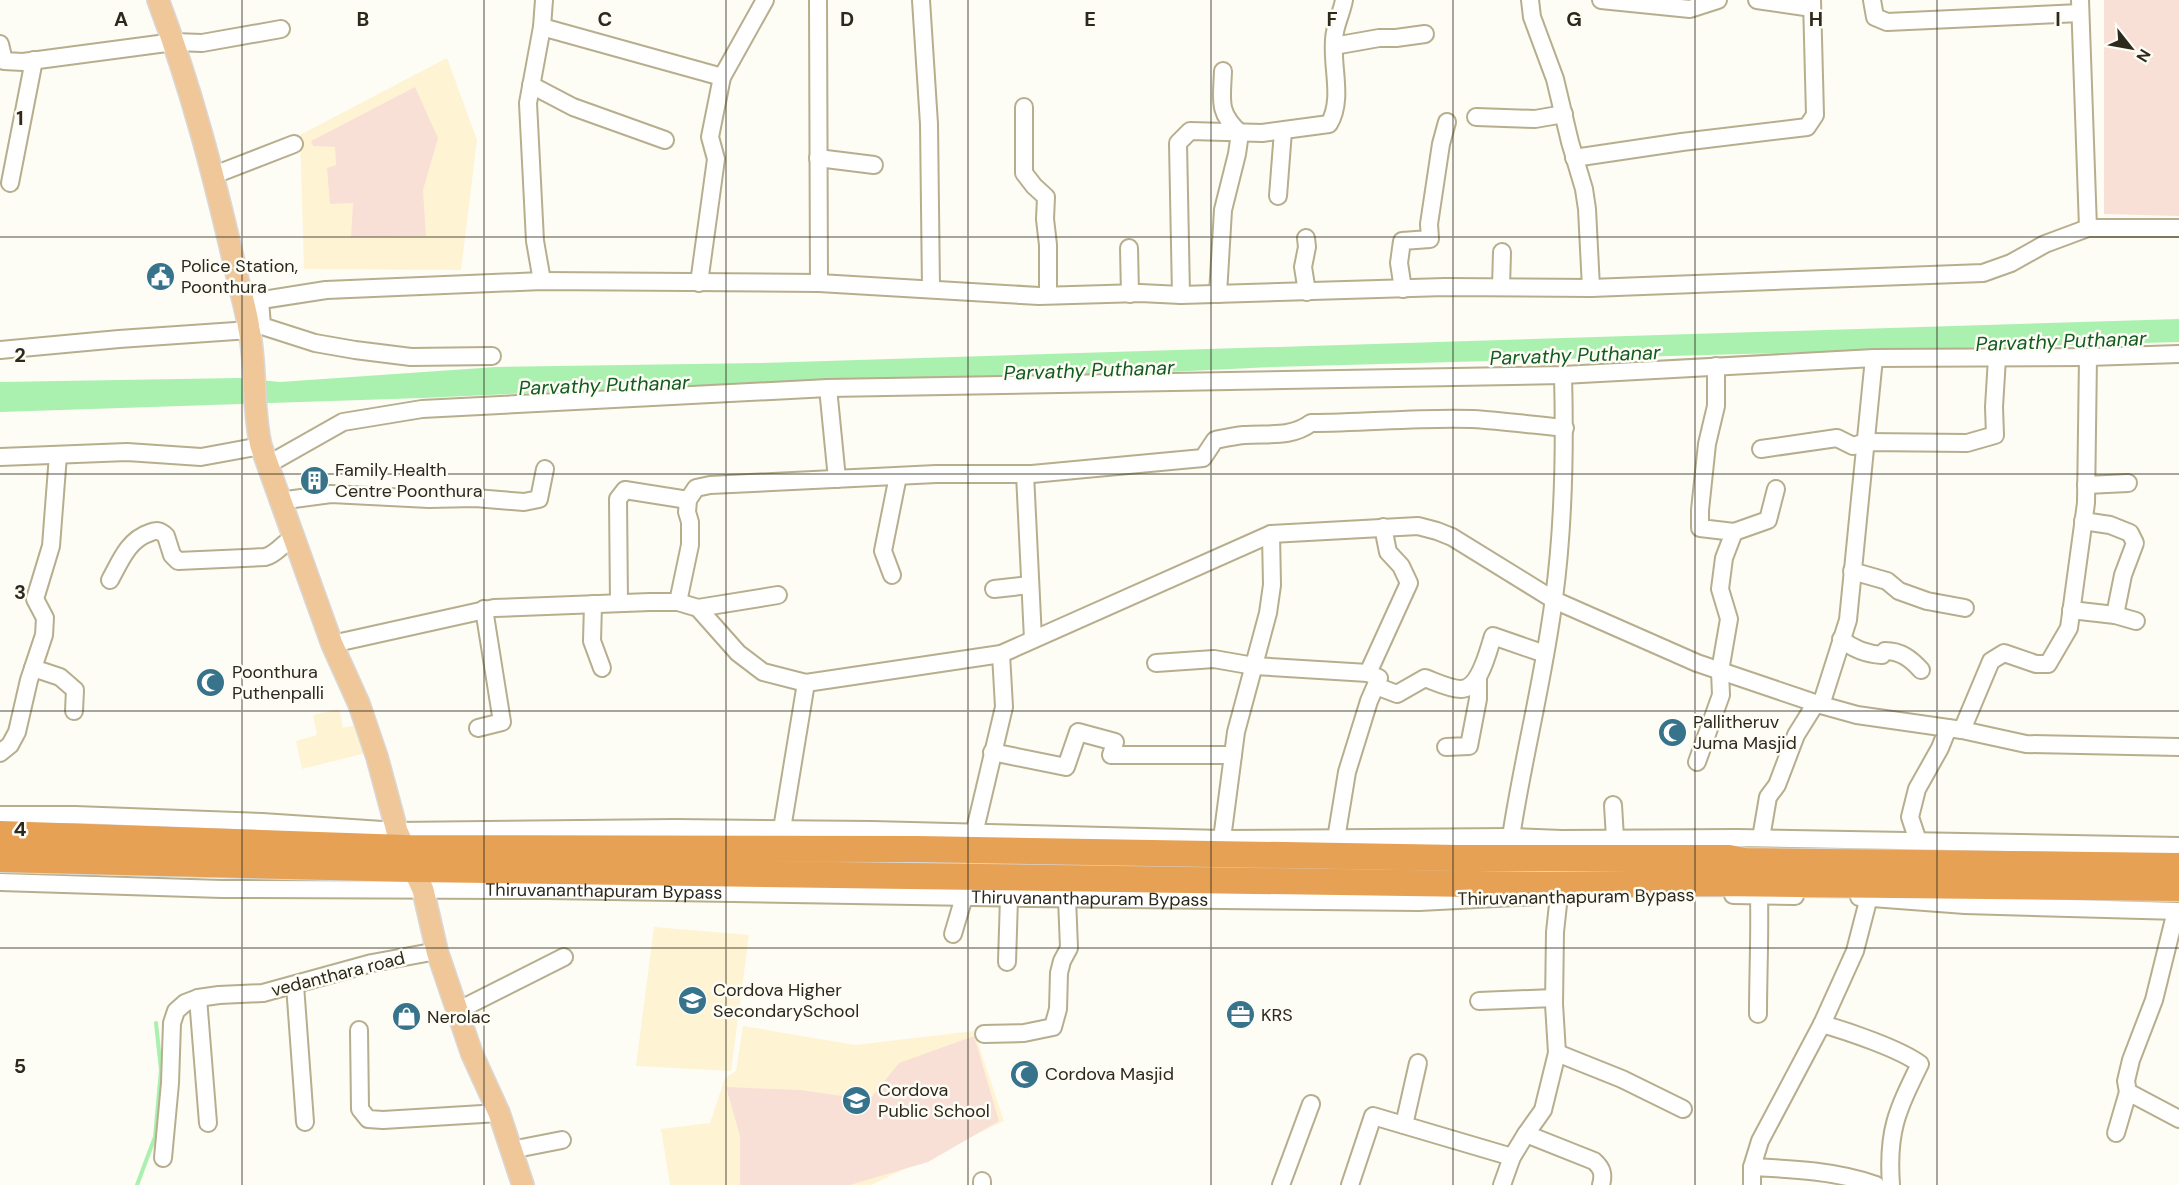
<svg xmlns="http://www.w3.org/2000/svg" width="2179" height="1185" font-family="'DM Sans',sans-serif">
<rect width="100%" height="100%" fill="#fdfcf5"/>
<!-- built -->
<g fill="#fef4d3">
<polygon points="447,58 477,140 461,270 304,269 300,135"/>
<polygon points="339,709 343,728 364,723 370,752 302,769 296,741 317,735 313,715"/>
<polygon points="654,927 749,935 731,1071 636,1066"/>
<polygon points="743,1026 855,1045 974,1031 1004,1121 871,1185 670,1185 661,1129 710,1123 725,1078 736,1071"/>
</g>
<!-- green -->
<g fill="#f9e0d7">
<polygon points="2104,0 2179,0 2179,216 2104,214"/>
<polygon points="415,87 438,138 423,190 426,236 351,237 353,203 330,204 327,168 336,165 335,147 313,146 311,141"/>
<polygon points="974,1036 999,1121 928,1162 850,1185 740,1185 740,1136 726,1087 801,1090 869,1100 899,1063"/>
</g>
<!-- water -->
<polygon fill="#aaf0af" points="2179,319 2179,342 1272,367 1043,378 705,385 422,398 0,412 0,382 239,378 280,382 496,367 760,363"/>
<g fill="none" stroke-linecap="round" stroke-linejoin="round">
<!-- stream -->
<polyline stroke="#aaf0af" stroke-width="4" points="137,1185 155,1137 161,1070 156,1023"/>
<defs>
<g id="minor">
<polyline points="818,0 819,283"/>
<polyline points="921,0 929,124 931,289"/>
<polyline points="1530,0 1532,17 1555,79 1570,142 1584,189 1587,209 1591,288"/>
<polyline points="1601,0 1690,9 1718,0"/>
<polyline points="1757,0 1812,8"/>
<polyline points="1872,0 1875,17 1887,22 2080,13"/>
<polyline points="2080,0 2088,228"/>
<polyline points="542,27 722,77"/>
<polyline points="0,44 4,61 23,62 174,42 202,43 281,29"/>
<polyline points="1334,46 1379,38 1396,38 1425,34"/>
<polyline points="531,85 573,107 665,140"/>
<polyline points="1024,107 1024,173 1034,186 1046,197 1045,219 1048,245 1048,295"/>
<polyline points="1476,117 1535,119 1564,114"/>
<polyline points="818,158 874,165"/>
<polyline points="1574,158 1682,142 1807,127 1815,115 1812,0"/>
<polyline points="214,175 294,144"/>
<polyline points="10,183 34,60"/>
<polyline points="1278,196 1283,131"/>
<polyline points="1306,238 1307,247 1303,267 1307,292"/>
<polyline points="1129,248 1130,294"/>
<polyline points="542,281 535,241 528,103 542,27 544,0"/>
<polyline points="699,283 716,159 710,137 722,77 765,0"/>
<polyline points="1501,287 1502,252"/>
<polyline points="1403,289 1399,263 1402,241 1430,239 1429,224 1441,144 1447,122"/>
<path d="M1218 294 1223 210 1237 154 1240 133C1217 112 1222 100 1223 71"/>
<path d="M1181 295 1178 143 1190 131 1262 133 1329 124C1345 97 1329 61 1335 32 1337 21 1342 11 1344 0"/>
<polyline points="260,300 262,326 315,343 355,350 411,357 492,356"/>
<polyline points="243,303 326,290 542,281 819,283 1039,296 1140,293 1181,295 1445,287 1591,288 1983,273 2011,263 2045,244 2088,228 2179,228"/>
<polyline points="0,350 119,339 250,330"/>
<polyline points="828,388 837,479"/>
<polyline points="1761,449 1837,438 1853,446 1866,442 1967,443 1995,435 1994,407 1997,358"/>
<polyline points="0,457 127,452 201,457 261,446"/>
<polyline points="267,465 343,422 422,409 828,388 1563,375 1874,358 2088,357 2179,354"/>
<polyline points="1025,474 1033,639"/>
<polyline points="2086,485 2128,483"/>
<polyline points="279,501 331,494 429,499 475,498 524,502 539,499 545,469"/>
<polyline points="2083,521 2110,525 2130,533 2135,543 2123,575 2115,615"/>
<polyline points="1734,532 1768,520 1776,489"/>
<polyline points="1852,571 1887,581 1899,591 1927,601 1965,608"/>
<polyline points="892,575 883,551 898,476"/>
<path d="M110 580C120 562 128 540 149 533 156 530 160 530 166 536L172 555 178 561 265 557C277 554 282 543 294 538"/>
<polyline points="994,589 1030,585"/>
<path d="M678 602 690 545V522L687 512 688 500 696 488 710 485 936 474H1032L1203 458 1215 440C1225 438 1234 436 1244 435 1267 433 1291 438 1311 423 1365 423 1419 417 1473 419 1503 421 1534 425 1565 428"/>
<polyline points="619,603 618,499 625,490 688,500"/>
<polyline points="593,604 592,641 602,668"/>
<polyline points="698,608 778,595"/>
<polyline points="2071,610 2115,615 2136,621"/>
<path d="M1841 639C1853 649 1867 654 1882 655L1885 651C1901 651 1911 659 1921 670"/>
<polyline points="332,644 494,608 650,602 678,602 698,608 738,653 763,672 806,683 1001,654 1271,534 1418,526 1437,531 1452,537 1554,600 1697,663 1821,705 1857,715 1962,730 2026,744 2179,747"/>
<polyline points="1156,663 1214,659 1254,666 1368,673"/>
<polyline points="33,668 60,677 75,690 74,711"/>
<path d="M1376 686 1397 694 1425 678C1436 682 1450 689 1461 689 1480 689 1488 651 1493 636L1545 654"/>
<polyline points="1821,705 1848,620 1874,358"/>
<polyline points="478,728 502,722 484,609"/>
<polyline points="1962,730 1991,661 2004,653 2036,664 2048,664 2069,628 2086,503 2088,357"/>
<polyline points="1446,747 1469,746 1478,699 1478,679"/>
<polyline points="992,752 1066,767 1078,732 1115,742 1111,755 1233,755"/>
<polyline points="0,753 10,745 17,732 29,680 44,635 45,618 35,599 51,546 58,455"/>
<polyline points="1697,762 1721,695 1720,671 1729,619 1720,589 1724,558 1734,532 1700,528 1700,510 1707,444 1716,406 1716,366"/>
<polyline points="1613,805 1615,838"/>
<polyline points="0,815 75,815 262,822 397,831 675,828 872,830 1222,839 1511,837 1562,839 1737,838 2179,846"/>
<polyline points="782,829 806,683"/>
<polyline points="974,834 1004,707 1001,654"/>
<path d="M1511 837C1523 757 1544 678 1554 598 1564 524 1565 449 1563 375"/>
<polyline points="1761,838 1768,797 1777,785 1796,735 1816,703"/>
<polyline points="1222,839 1236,732 1268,613 1272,585 1271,534"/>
<polyline points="1336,839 1347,772 1369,701 1379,678 1368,673 1409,583 1401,566 1388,552 1383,527"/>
<polyline points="1918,841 1910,817 1917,789 1940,748 1948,728"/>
<path id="s1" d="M0 882 222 889 548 890 1029 898 1419 902 1537 896"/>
<path d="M1559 895 1555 932 1554 1004 1557 1053 1543 1110 1526 1134 1594 1161C1602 1168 1604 1174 1601 1185"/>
<polyline points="1733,895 1795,896"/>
<polyline points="1859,897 1965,905 2179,911"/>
<path d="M1869 897 1855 951 1822 1024C1847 1031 1900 1049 1920 1064 1897 1111 1887 1131 1891 1185"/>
<polyline points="2176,911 2154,1000 2131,1060 2126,1081 2128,1092 2179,1119"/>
<polyline points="953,934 964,897"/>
<polyline points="1007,962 1009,898"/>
<polyline points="295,985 305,1122"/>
<polyline points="198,998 208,1123"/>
<polyline points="1479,1001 1554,998"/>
<polyline points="457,1011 564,957"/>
<path d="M1758 1014C1758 975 1760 936 1759 896"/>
<polyline points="359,1030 360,1109 368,1119 383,1120 499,1113"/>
<polyline points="984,1034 1024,1033 1053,1027 1058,1009 1059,973 1062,961 1069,948 1067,898"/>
<polyline points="1557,1053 1622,1079 1683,1109"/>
<polyline points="1404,1125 1418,1063"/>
<polyline points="2116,1133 2128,1092"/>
<polyline points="511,1150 562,1140"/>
<polyline points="163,1158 170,1083 172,1023 176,1011 185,1003 198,998 219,995 263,993 372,963 437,951"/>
<polyline points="1752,1167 1760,1141 1822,1024"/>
<polyline points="982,1185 982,1181"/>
<polyline points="1281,1185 1311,1104"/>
<polyline points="1350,1185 1373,1116 1512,1157"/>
<polyline points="1502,1185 1512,1157 1526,1134"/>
<path d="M1752 1185V1167C1794 1169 1836 1171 1876 1185"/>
</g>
<path id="major" d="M158 0C191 87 214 176 235 267 239 287 246 308 249 329 257 368 252 408 261 446L332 644 359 704 377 757 397 831 423 890 437 951 472 1054 499 1113 523 1185"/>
<g id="highway">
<polyline points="0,834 405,848 917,849 1459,858 1729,858 1745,861 2179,866"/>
<polyline points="0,859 414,869 1546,885 1713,883 2179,888"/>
</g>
</defs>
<!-- minor casing -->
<use href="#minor" stroke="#b7ae8d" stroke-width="20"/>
<!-- major casing -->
<use href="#major" stroke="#d9d8d6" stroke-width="24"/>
<!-- highway casing -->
<use href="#highway" stroke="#d9d8d6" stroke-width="28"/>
<!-- minor -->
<use href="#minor" stroke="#fff" stroke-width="16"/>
<!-- major -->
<use href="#major" stroke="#f0c799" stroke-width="21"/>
<!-- highway -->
<use href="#highway" stroke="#e6a155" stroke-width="26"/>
</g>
<!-- grid -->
<path fill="none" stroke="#2d291c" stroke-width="1.5" stroke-opacity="0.55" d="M242 0V1185M484 0V1185M726 0V1185M968 0V1185M1211 0V1185M1453 0V1185M1695 0V1185M1937 0V1185M0 237H2179M0 474H2179M0 711H2179M0 948H2179"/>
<!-- icons -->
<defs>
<symbol id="civic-disc" viewBox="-11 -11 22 22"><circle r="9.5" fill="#37738b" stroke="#fdfcf5"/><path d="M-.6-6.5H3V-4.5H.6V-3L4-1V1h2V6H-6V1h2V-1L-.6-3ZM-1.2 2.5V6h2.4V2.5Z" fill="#fff"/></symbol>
<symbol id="building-disc" viewBox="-11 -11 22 22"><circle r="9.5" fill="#37738b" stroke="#fdfcf5"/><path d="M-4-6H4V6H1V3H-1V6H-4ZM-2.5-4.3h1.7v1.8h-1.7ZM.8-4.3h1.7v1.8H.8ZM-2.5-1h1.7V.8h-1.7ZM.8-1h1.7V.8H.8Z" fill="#fff"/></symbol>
<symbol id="mosque-disc" viewBox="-11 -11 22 22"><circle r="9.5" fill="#37738b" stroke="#fdfcf5"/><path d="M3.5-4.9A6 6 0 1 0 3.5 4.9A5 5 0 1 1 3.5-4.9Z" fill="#fff"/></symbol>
<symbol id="school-disc" viewBox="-11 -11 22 22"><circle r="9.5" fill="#37738b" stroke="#fdfcf5"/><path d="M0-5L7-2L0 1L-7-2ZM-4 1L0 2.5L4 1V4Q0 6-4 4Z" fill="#fff"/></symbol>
<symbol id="office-disc" viewBox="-11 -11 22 22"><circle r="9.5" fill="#37738b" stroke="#fdfcf5"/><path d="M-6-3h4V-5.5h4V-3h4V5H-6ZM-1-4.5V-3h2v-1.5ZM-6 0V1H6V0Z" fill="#fff"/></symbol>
<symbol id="shop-disc" viewBox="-11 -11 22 22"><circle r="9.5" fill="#37738b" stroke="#fdfcf5"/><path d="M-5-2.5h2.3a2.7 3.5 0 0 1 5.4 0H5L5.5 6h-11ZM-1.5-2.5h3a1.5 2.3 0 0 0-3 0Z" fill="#fff"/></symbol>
</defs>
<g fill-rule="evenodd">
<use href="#civic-disc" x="144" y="260" width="33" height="33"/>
<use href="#building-disc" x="298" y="464" width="33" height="33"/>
<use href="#mosque-disc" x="194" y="666" width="33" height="33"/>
<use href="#mosque-disc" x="1656" y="716" width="33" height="33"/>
<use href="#school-disc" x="676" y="984" width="33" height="33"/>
<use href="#office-disc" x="1224" y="998" width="33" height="33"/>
<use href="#shop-disc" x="390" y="1000" width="33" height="33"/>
<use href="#mosque-disc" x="1008" y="1058" width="33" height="33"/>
<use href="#school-disc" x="840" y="1084" width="33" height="33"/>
</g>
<g text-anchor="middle" stroke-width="5" stroke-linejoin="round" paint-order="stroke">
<!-- poi labels -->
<g font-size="18" fill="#2d291c" stroke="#fdfcf5" text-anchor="start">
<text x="181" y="272">Police Station,<tspan x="181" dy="21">Poonthura</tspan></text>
<text x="335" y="476">Family Health<tspan x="335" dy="21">Centre Poonthura</tspan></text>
<text x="232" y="678">Poonthura<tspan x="232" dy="21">Puthenpalli</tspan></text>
<text x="1693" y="728">Pallitheruv<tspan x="1693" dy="21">Juma Masjid</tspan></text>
<text x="713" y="996">Cordova Higher<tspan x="713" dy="21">SecondarySchool</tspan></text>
<text x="1261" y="1021">KRS</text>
<text x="427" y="1023">Nerolac</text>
<text x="1045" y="1080">Cordova Masjid</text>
<text x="878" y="1096">Cordova<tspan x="878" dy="21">Public School</tspan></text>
</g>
<!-- street labels -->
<g font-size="18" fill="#2d291c" stroke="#fdfcf5">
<text dy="6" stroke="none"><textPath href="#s1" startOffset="604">Thiruvananthapuram Bypass</textPath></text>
<text transform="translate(1576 897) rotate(-1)" y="6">Thiruvananthapuram Bypass</text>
<text dy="6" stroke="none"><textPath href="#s1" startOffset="1090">Thiruvananthapuram Bypass</textPath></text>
<text transform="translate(338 974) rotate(-14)" y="6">vedanthara road</text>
</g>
<!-- water labels -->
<g font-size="20" font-style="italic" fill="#115a20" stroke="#fdfcf5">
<text transform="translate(2061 341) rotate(-2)" y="7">Parvathy Puthanar</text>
<text transform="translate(1575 355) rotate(-2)" y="7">Parvathy Puthanar</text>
<text transform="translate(1089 370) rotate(-2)" y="7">Parvathy Puthanar</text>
<text transform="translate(604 385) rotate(-2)" y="7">Parvathy Puthanar</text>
</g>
</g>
<g font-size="20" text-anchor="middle" font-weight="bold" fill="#2d291c" stroke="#fdfcf5" stroke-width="5" stroke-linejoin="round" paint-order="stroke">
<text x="121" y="26">A</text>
<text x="363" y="26">B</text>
<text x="605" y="26">C</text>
<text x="847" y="26">D</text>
<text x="1090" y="26">E</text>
<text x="1332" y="26">F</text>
<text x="1574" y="26">G</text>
<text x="1816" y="26">H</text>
<text x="2058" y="26">I</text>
<text x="20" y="125">1</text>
<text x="20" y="362">2</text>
<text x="20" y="599">3</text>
<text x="20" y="836">4</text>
<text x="20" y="1073">5</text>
</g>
<!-- north arrow -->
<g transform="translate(2131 48) rotate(121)" stroke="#fdfcf5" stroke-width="4.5" paint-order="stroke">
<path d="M0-4.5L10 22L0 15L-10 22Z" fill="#2d291c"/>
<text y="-9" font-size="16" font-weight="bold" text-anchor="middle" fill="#2d291c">N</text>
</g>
</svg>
